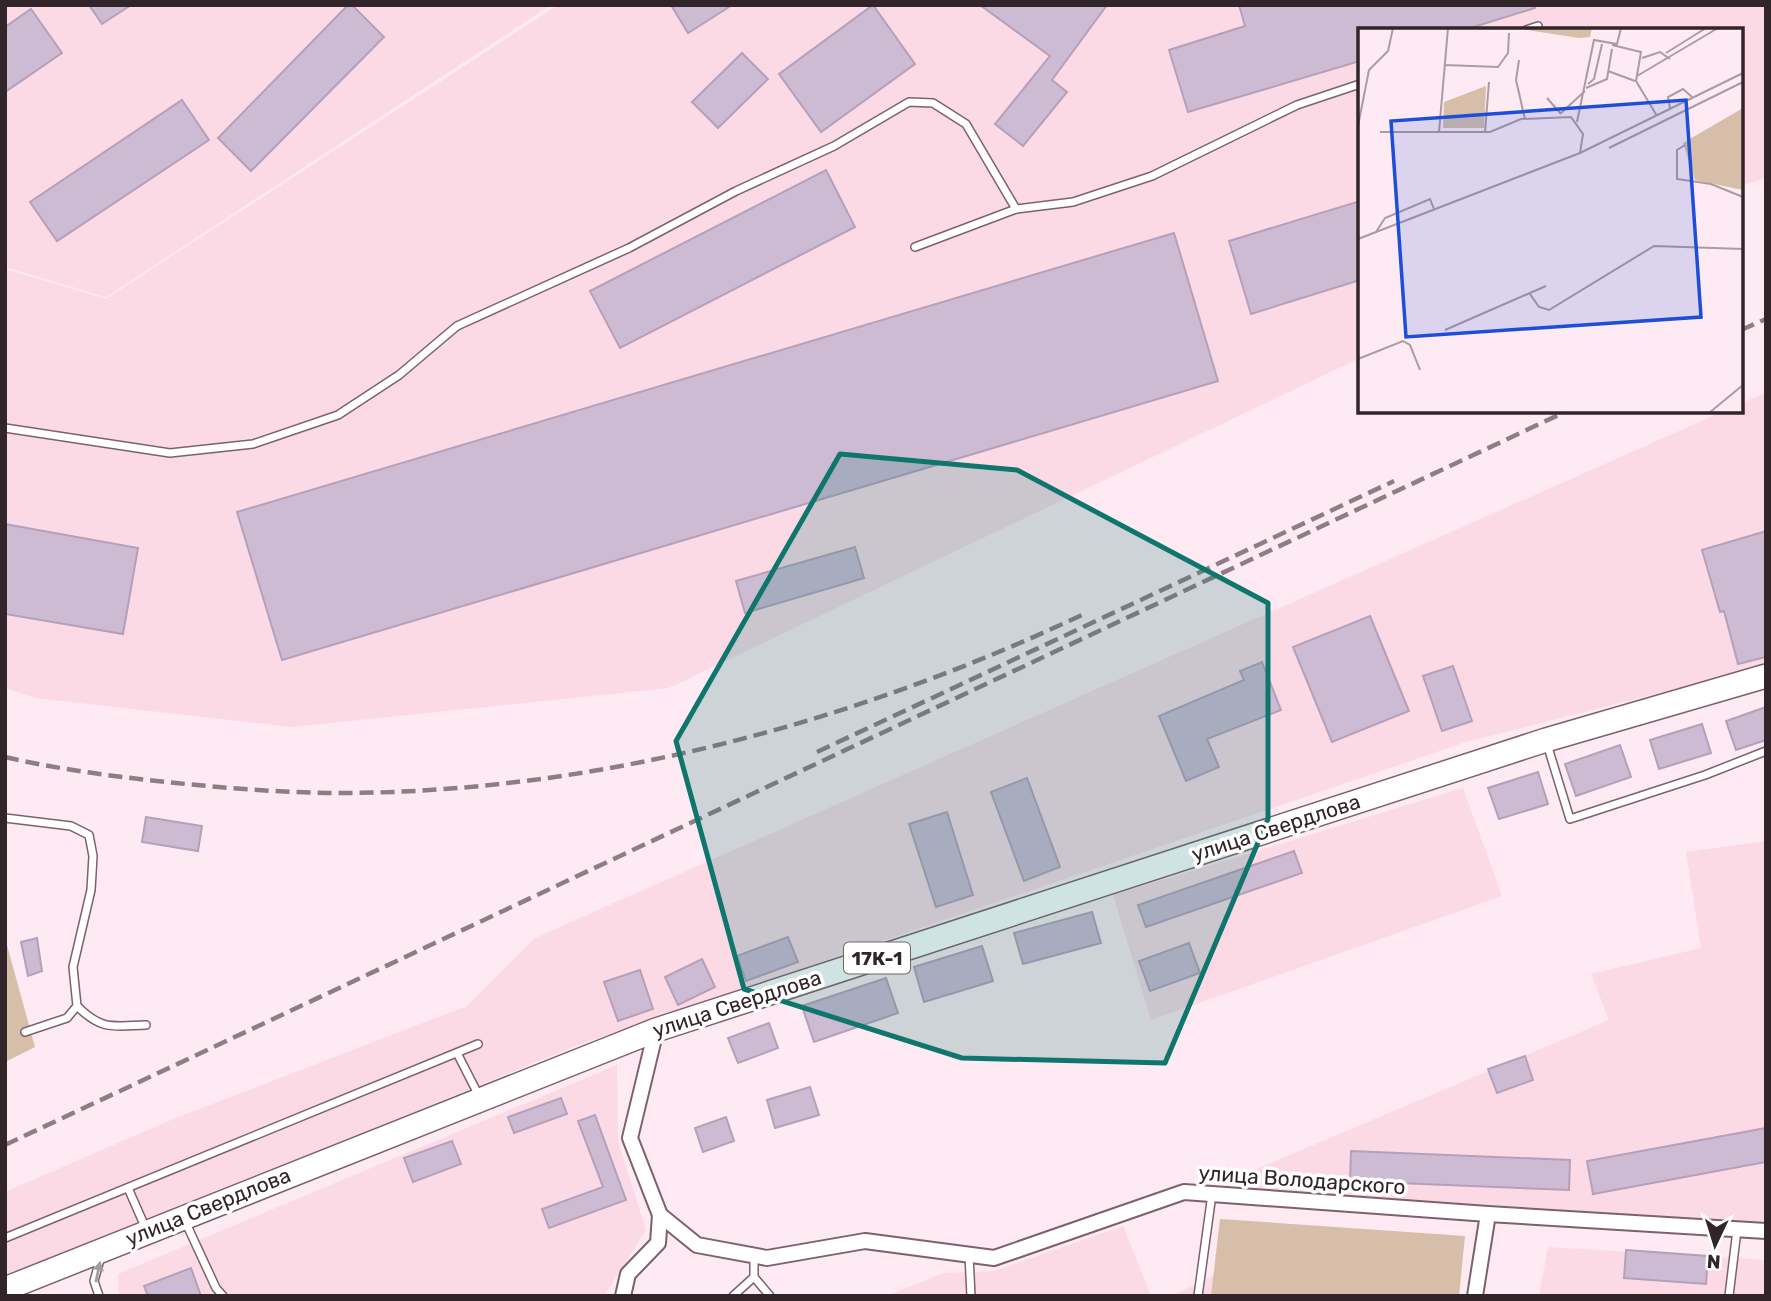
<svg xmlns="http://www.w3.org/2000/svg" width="1771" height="1301" font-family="Rubik,sans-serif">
<rect width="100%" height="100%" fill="#feeaf2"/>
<!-- built -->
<g fill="#fbdae6">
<polygon points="5,5 551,5 106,297 5,267"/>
<polygon points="558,5 1766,5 1766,178 1741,186 1741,30 1360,30 1360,358 669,688 292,727 35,698 5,688 5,269 106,299"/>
<polygon points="1766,393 1766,666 1466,742 578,1045 5,1278 5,1192 171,1120 467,1006 535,938 1724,411 1741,411 1741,403"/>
<polygon points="1463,788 1502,896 1151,1020 1113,895"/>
<polygon points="1766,841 1766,1229 1244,1193 1242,1175 1609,1020 1591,974 1701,948 1686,852"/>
<polygon points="617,1065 618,1141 646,1230 604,1296 119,1296 118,1274"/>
<polygon points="1123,1226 1151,1296 887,1296 943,1273 994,1271"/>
<polygon points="1548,1247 1766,1260 1766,1296 1539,1296"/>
<polygon points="1228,1269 1224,1296 1171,1296"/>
</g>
<!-- green -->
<g fill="#d6bea9">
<polygon points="5,938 35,1047 5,1062"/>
<polygon points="1220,1219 1465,1236 1459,1296 1211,1296"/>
</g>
<!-- building -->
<g fill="#cdbbd3" stroke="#b4a1b9" stroke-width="2">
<polygon points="89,5 131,5 102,24"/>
<polygon points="348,5 352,5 384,37 251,171 218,138"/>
<polygon points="671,5 732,5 688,33"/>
<polygon points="873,5 915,64 821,132 779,74"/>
<polygon points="980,5 1107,5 1052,80 1067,92 1023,146 995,124 1050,56"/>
<polygon points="1239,5 1535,5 1535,8 1464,30 1360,30 1360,61 1188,112 1169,50 1245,26"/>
<polygon points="31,9 62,53 5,92 5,27"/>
<polygon points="742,53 768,79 718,128 692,102"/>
<polygon points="182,100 209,140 57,241 30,202"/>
<polygon points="826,170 855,227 620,348 590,291"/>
<polygon points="1360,201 1360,280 1251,314 1229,241"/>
<polygon points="1174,233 1218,381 282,660 237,512"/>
<polygon points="5,524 138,548 123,634 5,614"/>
<polygon points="1766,531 1766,657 1738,664 1724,611 1720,612 1702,550"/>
<polygon points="855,547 864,578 745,613 736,581"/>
<polygon points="1370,616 1409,711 1332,742 1293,647"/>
<polygon points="1262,662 1281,710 1207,739 1219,767 1186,781 1159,716 1244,680 1240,671"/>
<polygon points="1453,666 1472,721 1442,731 1423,676"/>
<polygon points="1766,707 1766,740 1736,750 1726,721"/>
<polygon points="1702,724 1711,753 1659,769 1650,740"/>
<polygon points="1620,745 1631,777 1576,796 1565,764"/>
<polygon points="1538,772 1548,804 1499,819 1488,788"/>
<polygon points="1027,778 1060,867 1024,881 991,792"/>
<polygon points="947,812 973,895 936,907 909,824"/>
<polygon points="146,817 202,826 198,851 142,842"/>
<polygon points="1294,851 1302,873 1146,927 1138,905"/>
<polygon points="1092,912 1101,943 1023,964 1014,933"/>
<polygon points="788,937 798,962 746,981 737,956"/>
<polygon points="37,938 42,971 28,976 21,942"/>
<polygon points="1189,943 1200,973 1150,991 1139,961"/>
<polygon points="982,946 993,981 924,1002 914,967"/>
<polygon points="702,959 715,987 678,1005 665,977"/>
<polygon points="640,970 653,1009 618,1021 604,982"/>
<polygon points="886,978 898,1013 814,1042 802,1006"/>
<polygon points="769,1023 778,1048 738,1063 728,1038"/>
<polygon points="1525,1056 1533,1080 1497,1093 1488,1069"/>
<polygon points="810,1087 819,1115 775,1128 767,1100"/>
<polygon points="561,1098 567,1114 514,1133 508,1117"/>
<polygon points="595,1115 626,1200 549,1228 542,1209 603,1187 578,1121"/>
<polygon points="726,1117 734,1141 703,1152 695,1128"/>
<polygon points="1766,1128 1766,1162 1593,1194 1587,1161"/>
<polygon points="452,1141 461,1164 413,1182 404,1158"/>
<polygon points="1351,1151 1570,1160 1569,1190 1350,1181"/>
<polygon points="1626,1250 1708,1256 1706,1284 1624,1278"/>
<polygon points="191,1268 201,1296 148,1296 144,1286"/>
</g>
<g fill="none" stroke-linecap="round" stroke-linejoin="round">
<defs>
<g id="lane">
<polyline points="1526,30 1538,26"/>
<polyline points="915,247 1016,209 1073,202 1152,176 1297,105 1360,84"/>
<polyline points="5,428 170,453 253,444 338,415 399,375 457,326 629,248 736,191 834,146 909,102 933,103 966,124 1016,209"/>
<polyline points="1547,744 1570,819 1705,775 1766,751"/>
<polyline points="5,818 71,826 89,835 93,856 91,890 73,967 77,1006 67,1018 25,1032"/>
<path d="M77 1006C102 1031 113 1026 146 1025"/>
<polyline points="457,1053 479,1096"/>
<polyline points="128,1188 146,1229"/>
<polyline points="185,1221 216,1288 223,1296"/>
<polyline points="5,1238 478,1044"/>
<polyline points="969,1255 971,1296"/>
<polyline points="754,1256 754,1277 770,1296"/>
<polyline points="99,1296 94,1281 101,1256"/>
<polyline points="733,1296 754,1277"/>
<polyline points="1198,1296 1212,1194"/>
<polyline points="1729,1296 1737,1230"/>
</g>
<g id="street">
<polyline points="656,1030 630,1138 660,1215 697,1245 767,1258 865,1241 994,1258 1184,1192 1488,1214 1475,1296"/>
<polyline points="1488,1214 1766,1231"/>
<polyline points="623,1296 628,1274 658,1243 660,1215"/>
</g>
<polyline id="primary" points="5,1289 656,1030 1546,740 1766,676"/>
</defs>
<!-- lane casing -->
<use href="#lane" stroke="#7d616c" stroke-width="10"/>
<!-- street casing -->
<use href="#street" stroke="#7d616c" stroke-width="18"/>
<!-- primary casing -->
<use href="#primary" stroke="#7d616c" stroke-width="26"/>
<!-- lane -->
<use href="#lane" stroke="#fff" stroke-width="7"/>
<!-- street -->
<use href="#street" stroke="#fff" stroke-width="14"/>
<!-- primary -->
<use href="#primary" stroke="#fff" stroke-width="23"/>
<!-- rail -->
<g stroke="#8e7e84" stroke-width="4.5" stroke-dasharray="14 7" stroke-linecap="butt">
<polyline points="1741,330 1766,319"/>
<polyline points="817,752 1394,481"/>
<path d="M5 757C61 770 119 777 176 783 225 788 276 792 326 793 586 795 849 725 1084 614"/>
<polyline points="5,1145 1567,411"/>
</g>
</g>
<!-- one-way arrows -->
<defs><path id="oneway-solid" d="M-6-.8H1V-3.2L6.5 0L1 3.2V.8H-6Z" transform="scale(1.75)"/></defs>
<use fill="#a29d9f" href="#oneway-solid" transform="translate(98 1272) rotate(-78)"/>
<!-- marked area -->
<path fill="#0f766e" fill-opacity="0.2" stroke="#0f766e" stroke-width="5" stroke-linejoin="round" d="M840 454 1017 470 1268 603V819L1165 1063 962 1058 744 989 676 741Z"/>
<g text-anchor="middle" stroke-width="7" stroke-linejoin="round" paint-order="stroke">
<!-- shield labels -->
<rect fill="#fefefe" stroke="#6e666a" stroke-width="2" x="844" y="942.5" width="66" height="31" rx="5"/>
<g font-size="19" font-weight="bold" fill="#31252a">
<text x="877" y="965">17К-1</text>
</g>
<!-- street labels -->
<g font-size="21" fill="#31252a" stroke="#fefefe">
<text transform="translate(1276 828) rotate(-18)" y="7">улица Свердлова</text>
<text transform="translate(737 1004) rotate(-18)" y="7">улица Свердлова</text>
<text transform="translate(1302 1180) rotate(4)" y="7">улица Володарского</text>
<text transform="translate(208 1207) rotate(-22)" y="7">улица Свердлова</text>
</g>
</g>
<!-- overview -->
<g transform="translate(1358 28)">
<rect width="385" height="385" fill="#feeaf2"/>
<path d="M156 0H234L232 9 221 10ZM128 58 126 100H85L86 74ZM385 80V162L337 152 325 115Z" fill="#d6bea9"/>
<path fill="none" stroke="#ac9ba2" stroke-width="2" d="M90 0 81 104H132L163 91 213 89 225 106 222 125M254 17 283 24 278 53 299 88M308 25 348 0M284 30 302 24 312 31M161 32 158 52 167 91M87 37 140 39 150 25 151 5M250 43 277 53M279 48 360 0M230 56 236 51 244 16M228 60 249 51 254 21M189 70 203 86M312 80 310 69 325 61 334 69M203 85 227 63M219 94 236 12 259 16 263 0M0 98 11 42 30 23 35 0M22 104H81M127 104 131 54M327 117 319 122V151L353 156 385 169M251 120 385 54M18 204 27 190 72 171 76 181M0 211 222 125 385 45M172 266 181 279 191 282 296 218 385 221M87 302 188 258M0 331 45 313 52 317 62 342M351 385 385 357"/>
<path fill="#1d4ed8" fill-opacity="0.15" stroke="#1d4ed8" stroke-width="3.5" d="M328 72 343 289 48 309 33 93Z"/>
<rect width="385" height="385" fill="none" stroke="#31252a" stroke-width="3.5"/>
</g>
<!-- border -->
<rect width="1771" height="1301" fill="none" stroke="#31252a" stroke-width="14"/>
<!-- north arrow -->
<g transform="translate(1715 1245) rotate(184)" stroke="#fefefe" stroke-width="5" paint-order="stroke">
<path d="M0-5L12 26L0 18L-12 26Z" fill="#31252a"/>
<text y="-10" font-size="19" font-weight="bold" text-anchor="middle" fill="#31252a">N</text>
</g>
</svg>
